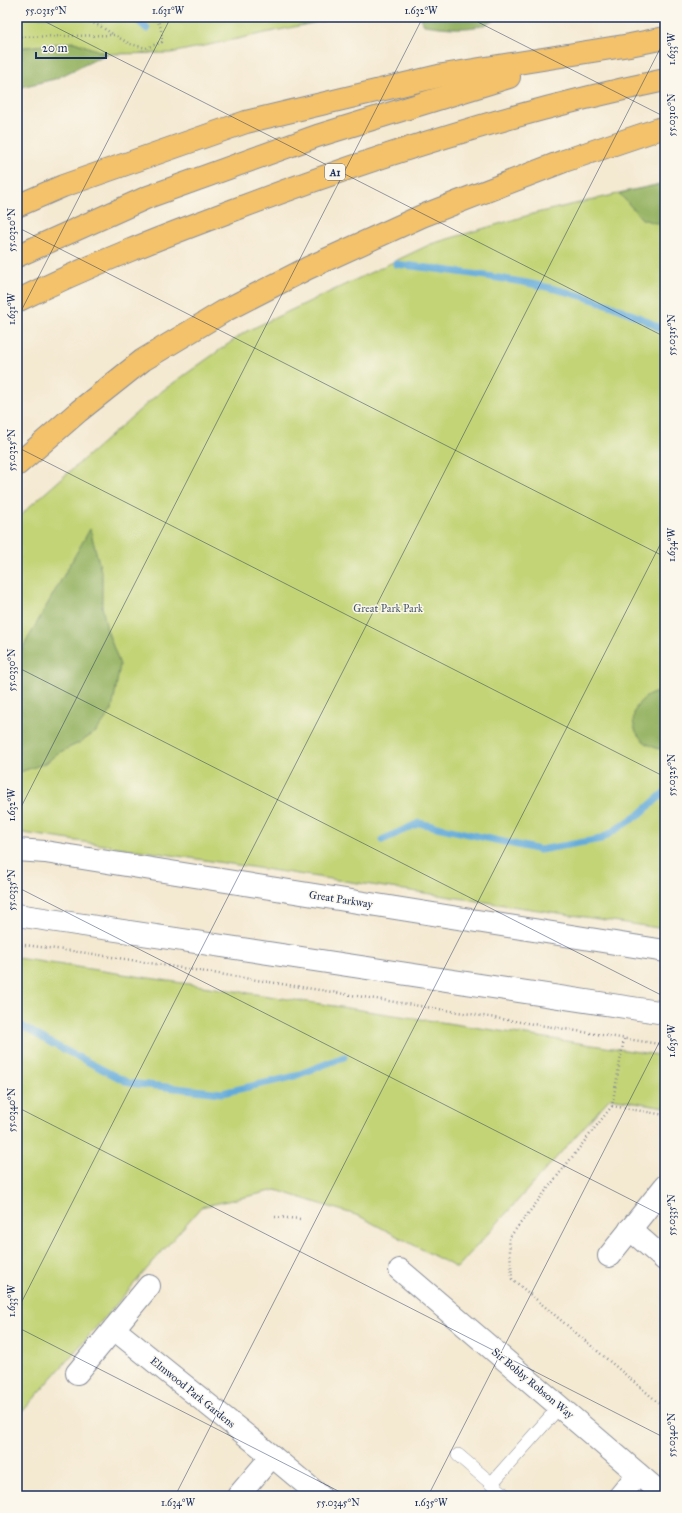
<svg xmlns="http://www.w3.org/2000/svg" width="682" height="1513" font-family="'IM FELL Great Primer',serif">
<rect width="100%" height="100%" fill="#fbf7ec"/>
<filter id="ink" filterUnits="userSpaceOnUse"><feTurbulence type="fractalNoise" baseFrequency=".025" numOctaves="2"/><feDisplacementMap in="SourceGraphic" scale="8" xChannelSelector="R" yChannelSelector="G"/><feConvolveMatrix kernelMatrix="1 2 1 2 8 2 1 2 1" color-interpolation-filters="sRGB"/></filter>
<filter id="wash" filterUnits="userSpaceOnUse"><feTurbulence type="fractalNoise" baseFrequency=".012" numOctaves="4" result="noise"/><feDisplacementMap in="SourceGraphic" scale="16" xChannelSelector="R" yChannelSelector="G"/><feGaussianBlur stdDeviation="0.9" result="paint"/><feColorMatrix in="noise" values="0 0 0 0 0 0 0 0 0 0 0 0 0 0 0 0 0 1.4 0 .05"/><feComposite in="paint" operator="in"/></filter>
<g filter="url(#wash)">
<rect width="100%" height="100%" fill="#f4e9d1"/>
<!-- green -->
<g fill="#c3d477" stroke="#6f826a">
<polygon points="17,17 341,17 171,53 107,54 74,42 17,48"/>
<polygon points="665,183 665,929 17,832 17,520 29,507 158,394 245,332 431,244 536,213"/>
<polygon points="17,958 665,1056 665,1107 610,1098 457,1268 359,1216 276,1190 201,1207 17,1418"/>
</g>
<!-- forest -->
<g fill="#9ab668" stroke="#5a7263">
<path d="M419 17H498C481 33 446 28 424 25Z"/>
<polygon points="74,42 107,54 55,79 17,88 17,48"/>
<polygon points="665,183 665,226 642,219 619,193"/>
<polygon points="90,529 102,575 102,606 107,630 120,665 112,710 96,732 79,743 58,753 46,763 17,773 17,658"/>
<path d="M665 691V750H664C622 743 624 694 665 691Z"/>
</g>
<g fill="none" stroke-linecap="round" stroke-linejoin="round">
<!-- stream -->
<g stroke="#63abda" stroke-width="7">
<polyline points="134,17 147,29"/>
<path d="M396 264C484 275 587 285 665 331"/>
<polyline points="382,840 419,823 540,850 601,839 640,814 665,792"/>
<polyline points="17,1023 51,1043 129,1083 222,1093 292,1077 344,1057"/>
</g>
</g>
</g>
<g filter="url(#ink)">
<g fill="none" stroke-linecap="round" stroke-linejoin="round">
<defs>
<g id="service">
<polyline points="458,1455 506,1496"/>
<polyline points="491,1484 560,1406"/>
</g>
<g id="minor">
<polyline points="630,1229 665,1260"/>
<polyline points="609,1256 665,1186"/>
<polyline points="400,1270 664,1496"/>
<polyline points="114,1329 272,1456 320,1496"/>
<polyline points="77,1373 149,1286"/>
<polyline points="238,1496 272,1456"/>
<polyline points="620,1496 638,1474"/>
</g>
<g id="tertiary">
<polyline points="17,850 45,852 665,951"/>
<polyline points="17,915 665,1013"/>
</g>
<g id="trunk">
<polyline points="17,206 63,186 246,122 443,75 630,45 665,38"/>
<polyline points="17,256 148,197 317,136 509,77"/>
<path d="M17 301C89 265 164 236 239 208 378 155 520 110 665 80"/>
<polyline points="17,465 79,411 143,360 226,310 308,268 422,216 564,161 665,127"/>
</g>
</defs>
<!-- service casing -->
<use href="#service" stroke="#888c98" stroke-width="14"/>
<!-- minor casing -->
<use href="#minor" stroke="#888c98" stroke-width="24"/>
<!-- tertiary casing -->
<use href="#tertiary" stroke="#888c98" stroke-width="24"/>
<!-- trunk casing -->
<use href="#trunk" stroke="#888c98" stroke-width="24"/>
<!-- path -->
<g stroke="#888c98" stroke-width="2.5" stroke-dasharray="1 3" stroke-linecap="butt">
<polyline points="79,17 100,26 114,35"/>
<polyline points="17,37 114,35 130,44 146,48 162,42 161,28 156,17"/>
<polyline points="17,944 87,953 665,1045"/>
<polyline points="624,1039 612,1106 509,1238 512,1279 665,1408"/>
<polyline points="612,1106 665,1115"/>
<polyline points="275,1217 301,1219"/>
</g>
<!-- service -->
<use href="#service" stroke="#fff" stroke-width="13"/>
<!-- minor -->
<use href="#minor" stroke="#fff" stroke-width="22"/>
<!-- tertiary -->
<use href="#tertiary" stroke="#fff" stroke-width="22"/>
<!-- trunk -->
<use href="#trunk" stroke="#f3c26a" stroke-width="22"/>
</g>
</g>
<!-- ticks -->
<path fill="none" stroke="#1b2f5e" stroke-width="1" stroke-opacity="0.45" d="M36 17 665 337M468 17 665 117M17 227 665 557M17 319 171 17M17 447 665 777M17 667 665 997M17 815 423 17M17 887 665 1217M17 1107 665 1438M17 1311 665 39M17 1327 348 1496M175 1496 665 535M428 1496 665 1031"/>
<g text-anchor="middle" stroke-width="3" stroke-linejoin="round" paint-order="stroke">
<!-- shield labels -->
<rect fill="#fbf7ec" stroke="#5e6b89" stroke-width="1" x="325" y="164" width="20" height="16" rx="3"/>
<g font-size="10" font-weight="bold" fill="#1b2f5e">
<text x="335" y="176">A1</text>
</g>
<!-- park labels -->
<g font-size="11" fill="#455864" stroke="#fbf7ec">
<text x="388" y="612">Great Park Park</text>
</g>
<!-- street labels -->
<g font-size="11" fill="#1b2f5e" stroke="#fbf7ec">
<text transform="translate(341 899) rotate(9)" y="4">Great Parkway</text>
<text transform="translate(533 1383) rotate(40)" y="4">Sir Bobby Robson Way</text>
<text transform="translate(193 1392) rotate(39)" y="4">Elmwood Park Gardens</text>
</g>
</g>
<!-- margin -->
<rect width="682" height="1513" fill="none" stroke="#fbf7ec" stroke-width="44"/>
<!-- scale -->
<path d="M36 52v6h70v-6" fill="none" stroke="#1b2f5e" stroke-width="2"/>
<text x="42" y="52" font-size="12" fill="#1b2f5e" stroke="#fbf7ec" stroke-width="3" paint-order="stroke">20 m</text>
<rect x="22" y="22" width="638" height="1469" fill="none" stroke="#1b2f5e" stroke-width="1.5"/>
<g font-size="10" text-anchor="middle" fill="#1b2f5e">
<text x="46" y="14">55.0315°N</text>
<text x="168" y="14">1.631°W</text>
<text x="421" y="14">1.632°W</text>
<text transform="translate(671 49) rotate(-90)" y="4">1.633°W</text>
<text transform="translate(671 115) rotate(-90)" y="4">55.0310°N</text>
<text transform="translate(11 230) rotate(-90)" y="4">55.0320°N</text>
<text transform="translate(11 309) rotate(-90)" y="4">1.631°W</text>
<text transform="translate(671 335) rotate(-90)" y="4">55.0315°N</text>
<text transform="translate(11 450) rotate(-90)" y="4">55.0325°N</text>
<text transform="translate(671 545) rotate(-90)" y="4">1.634°W</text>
<text transform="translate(11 670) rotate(-90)" y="4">55.0330°N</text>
<text transform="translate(671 775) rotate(-90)" y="4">55.0325°N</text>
<text transform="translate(11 805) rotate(-90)" y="4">1.632°W</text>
<text transform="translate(11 890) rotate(-90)" y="4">55.0335°N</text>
<text transform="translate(671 1041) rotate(-90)" y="4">1.635°W</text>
<text transform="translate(11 1110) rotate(-90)" y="4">55.0340°N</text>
<text transform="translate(671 1215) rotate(-90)" y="4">55.0335°N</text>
<text transform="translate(11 1301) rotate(-90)" y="4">1.633°W</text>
<text transform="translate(671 1435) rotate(-90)" y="4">55.0340°N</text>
<text x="178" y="1506">1.634°W</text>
<text x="338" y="1506">55.0345°N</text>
<text x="431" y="1506">1.635°W</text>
</g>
</svg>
